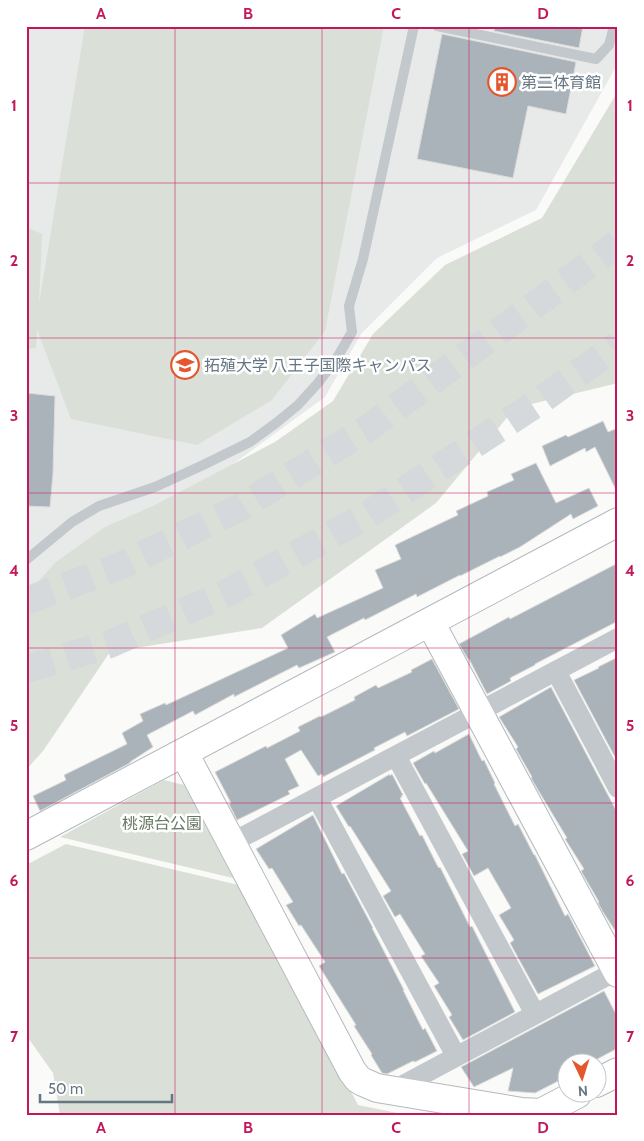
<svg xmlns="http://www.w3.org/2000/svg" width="644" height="1141" font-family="Cabin,'Noto Sans JP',sans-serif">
<rect width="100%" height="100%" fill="#fafaf8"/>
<!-- built -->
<polygon fill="#e8e9e9" points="26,26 618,26 618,63 536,210 437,258 361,334 325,397 170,510 26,746"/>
<!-- green -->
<g fill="#dadfd7">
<polygon points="85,26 384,26 325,331 272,400 197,445 71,419 37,329 36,348 26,349 26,227 42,234 39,304"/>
<polygon points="618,91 618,383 515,408 436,503 262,628 110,652 43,751 26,770 26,595 56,562 105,527 155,505 275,442 333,401 373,334 445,265 542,218"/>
<polygon points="164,780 184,785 233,878 60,837"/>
<polygon points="66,844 247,887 358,1105 407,1115 60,1115 53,1073 26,1035 26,865"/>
</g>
<!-- building -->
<g fill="#aab3b9" stroke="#dcdcda">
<polygon points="495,26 583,26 579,48 494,31"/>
<polygon points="442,34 576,62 566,114 528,106 513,178 417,159"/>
<polygon points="27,393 55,396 53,474 50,507 26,506"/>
<polygon points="603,421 608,432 618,428 618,494 595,447 586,452 585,448 550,466 542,446 566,435 568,437"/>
<polygon points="536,463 556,503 589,488 598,506 573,519 571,514 520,547 500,557 500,556 460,576 460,575 417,597 416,594 365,620 364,618 327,637 335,652 299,668 297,665 234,697 234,694 195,715 193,711 147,735 153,747 130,762 130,763 40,811 33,796 66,780 64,775 127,744 122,733 143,721 140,714 165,703 166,705 211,684 288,648 281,635 315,614 317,618 383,588 375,570 401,559 395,545 458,515 456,511 488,496 487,492 514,480 511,474"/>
<polygon points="618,563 618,621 535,664 535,665 510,678 511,681 487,694 469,659 468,659 459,644 509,617 510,619"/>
<polygon points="618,657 618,759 616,759 574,680 599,668 598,667"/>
<polygon points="432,659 459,709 407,736 405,732 374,748 375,750 323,777 322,774 318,776 301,750 285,759 299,786 288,791 290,794 237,820 229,804 231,803 215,772 266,746 267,748 300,731 298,727 320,716 321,717 355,700 354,697 376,685 378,688 412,672 411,670"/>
<polygon points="551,687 618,814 618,935 603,912 598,903 599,902 581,871 584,869 565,839 567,838 538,790 531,778 532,777 516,749 518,747 499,717"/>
<polygon points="469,734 482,761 484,760 495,783 494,784 515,826 518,824 534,855 535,855 565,916 568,914 595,966 538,994 510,943 514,940 499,915 511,908 488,868 474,876 462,854 468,851 426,783 425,784 413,763 434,751 435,753"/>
<polygon points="390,774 390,776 392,774 403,795 401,796 402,797 400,798 420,836 422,835 437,865 439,868 440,867 470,927 472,926 515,1012 463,1040 449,1017 452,1015 434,986 439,983 421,956 425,954 400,914 395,917 383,896 391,891 350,826 349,827 336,806"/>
<polygon points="313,815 342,874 344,873 373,928 372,928 404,990 403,990 423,1030 425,1028 437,1051 415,1062 413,1061 387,1074 382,1073 371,1055 372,1054 354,1026 356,1025 319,966 325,962 301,925 299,926 286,905 293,902 272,868 269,869 256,849"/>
<polygon points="604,991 618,1018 618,1048 588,1064 566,1064 566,1077 535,1093 508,1091 513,1068 474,1087 461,1067"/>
</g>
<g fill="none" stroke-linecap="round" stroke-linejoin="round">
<!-- highway-tunnel -->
<g stroke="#d5d9db" stroke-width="28" stroke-dasharray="28 14" stroke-linecap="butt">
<polyline points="26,601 120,566 241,507 371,426 509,324 618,243"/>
<polyline points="26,669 110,644 227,593 369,514 534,405 618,345"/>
</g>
<defs>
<g id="secondary">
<polyline points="430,622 618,973"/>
<polyline points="184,753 352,1071 358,1079 363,1082 377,1088 522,1112 541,1113 577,1094"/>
<polyline points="26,836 618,522"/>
<polyline points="596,1083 618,1072"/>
</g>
</defs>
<!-- secondary casing -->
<use href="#secondary" stroke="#b3babf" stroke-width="30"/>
<!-- lane -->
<g stroke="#c3c8cc" stroke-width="10">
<polyline points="437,26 596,59 609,45 614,26"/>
<polyline points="26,560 72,522 99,506 155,487 201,466 250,442 276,423 298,405 318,383 338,356 352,332 349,306 363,259 414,26"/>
</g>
<!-- street -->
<g stroke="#c3c8cc" stroke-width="20">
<polyline points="556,671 618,788"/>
<polyline points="396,756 535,1014"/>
<polyline points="317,798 456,1056"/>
<polyline points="231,843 618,638"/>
<polyline points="392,1091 618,970"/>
</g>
<!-- secondary -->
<use href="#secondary" stroke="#fff" stroke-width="28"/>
</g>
<!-- grid -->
<path fill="none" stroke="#c2185b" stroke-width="1" stroke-opacity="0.55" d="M175 26V1115M322 26V1115M469 26V1115M26 183H618M26 338H618M26 493H618M26 648H618M26 803H618M26 958H618"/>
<!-- icons -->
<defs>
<symbol id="building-ring" viewBox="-11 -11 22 22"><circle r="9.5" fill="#fff" stroke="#e4572e" stroke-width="1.5"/><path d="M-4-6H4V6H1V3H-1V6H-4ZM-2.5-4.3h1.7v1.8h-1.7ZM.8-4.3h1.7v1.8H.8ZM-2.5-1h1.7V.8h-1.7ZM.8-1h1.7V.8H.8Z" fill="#e4572e"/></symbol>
<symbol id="university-ring" viewBox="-11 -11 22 22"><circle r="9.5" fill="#fff" stroke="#e4572e" stroke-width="1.5"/><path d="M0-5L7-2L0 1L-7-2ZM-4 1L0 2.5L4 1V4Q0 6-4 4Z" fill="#e4572e"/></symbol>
</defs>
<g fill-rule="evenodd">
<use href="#building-ring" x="486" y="66" width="32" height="32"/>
<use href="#university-ring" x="169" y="349" width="32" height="32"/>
</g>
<g text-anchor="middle" stroke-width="5" stroke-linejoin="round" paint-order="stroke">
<!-- poi labels -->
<g font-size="16" fill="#657683" stroke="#fff" text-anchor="start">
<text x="521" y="88">第二体育館</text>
<text x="204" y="371">拓殖大学 八王子国際キャンパス</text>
</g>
<!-- park labels -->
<g font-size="16" fill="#687a64" stroke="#fff">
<text x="162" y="829">桃源台公園</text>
</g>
</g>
<!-- border -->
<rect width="644" height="1141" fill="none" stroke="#ffffff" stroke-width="55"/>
<!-- north arrow -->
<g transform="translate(582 1078) rotate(176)"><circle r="24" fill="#ffffff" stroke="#c1c8cd"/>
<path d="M0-4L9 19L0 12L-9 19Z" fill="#e4572e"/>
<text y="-8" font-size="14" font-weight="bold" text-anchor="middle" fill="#657683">N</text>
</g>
<!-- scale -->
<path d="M40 1094v8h132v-8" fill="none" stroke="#657683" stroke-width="2.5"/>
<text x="48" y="1094" font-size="15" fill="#657683" stroke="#ffffff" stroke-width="4" paint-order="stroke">50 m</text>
<rect x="28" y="28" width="588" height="1086" fill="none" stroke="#c2185b" stroke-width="2"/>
<g font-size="16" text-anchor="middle" font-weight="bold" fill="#c2185b">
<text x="101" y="19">A</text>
<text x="248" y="19">B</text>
<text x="396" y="19">C</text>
<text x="543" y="19">D</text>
<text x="14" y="111">1</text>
<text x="630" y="111">1</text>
<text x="14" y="266">2</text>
<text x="630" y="266">2</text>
<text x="14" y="421">3</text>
<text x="630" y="421">3</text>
<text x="14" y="576">4</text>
<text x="630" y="576">4</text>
<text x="14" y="731">5</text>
<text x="630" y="731">5</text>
<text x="14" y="886">6</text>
<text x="630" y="886">6</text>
<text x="14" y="1042">7</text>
<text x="630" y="1042">7</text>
<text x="101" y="1133">A</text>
<text x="248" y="1133">B</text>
<text x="396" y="1133">C</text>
<text x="543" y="1133">D</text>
</g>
</svg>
